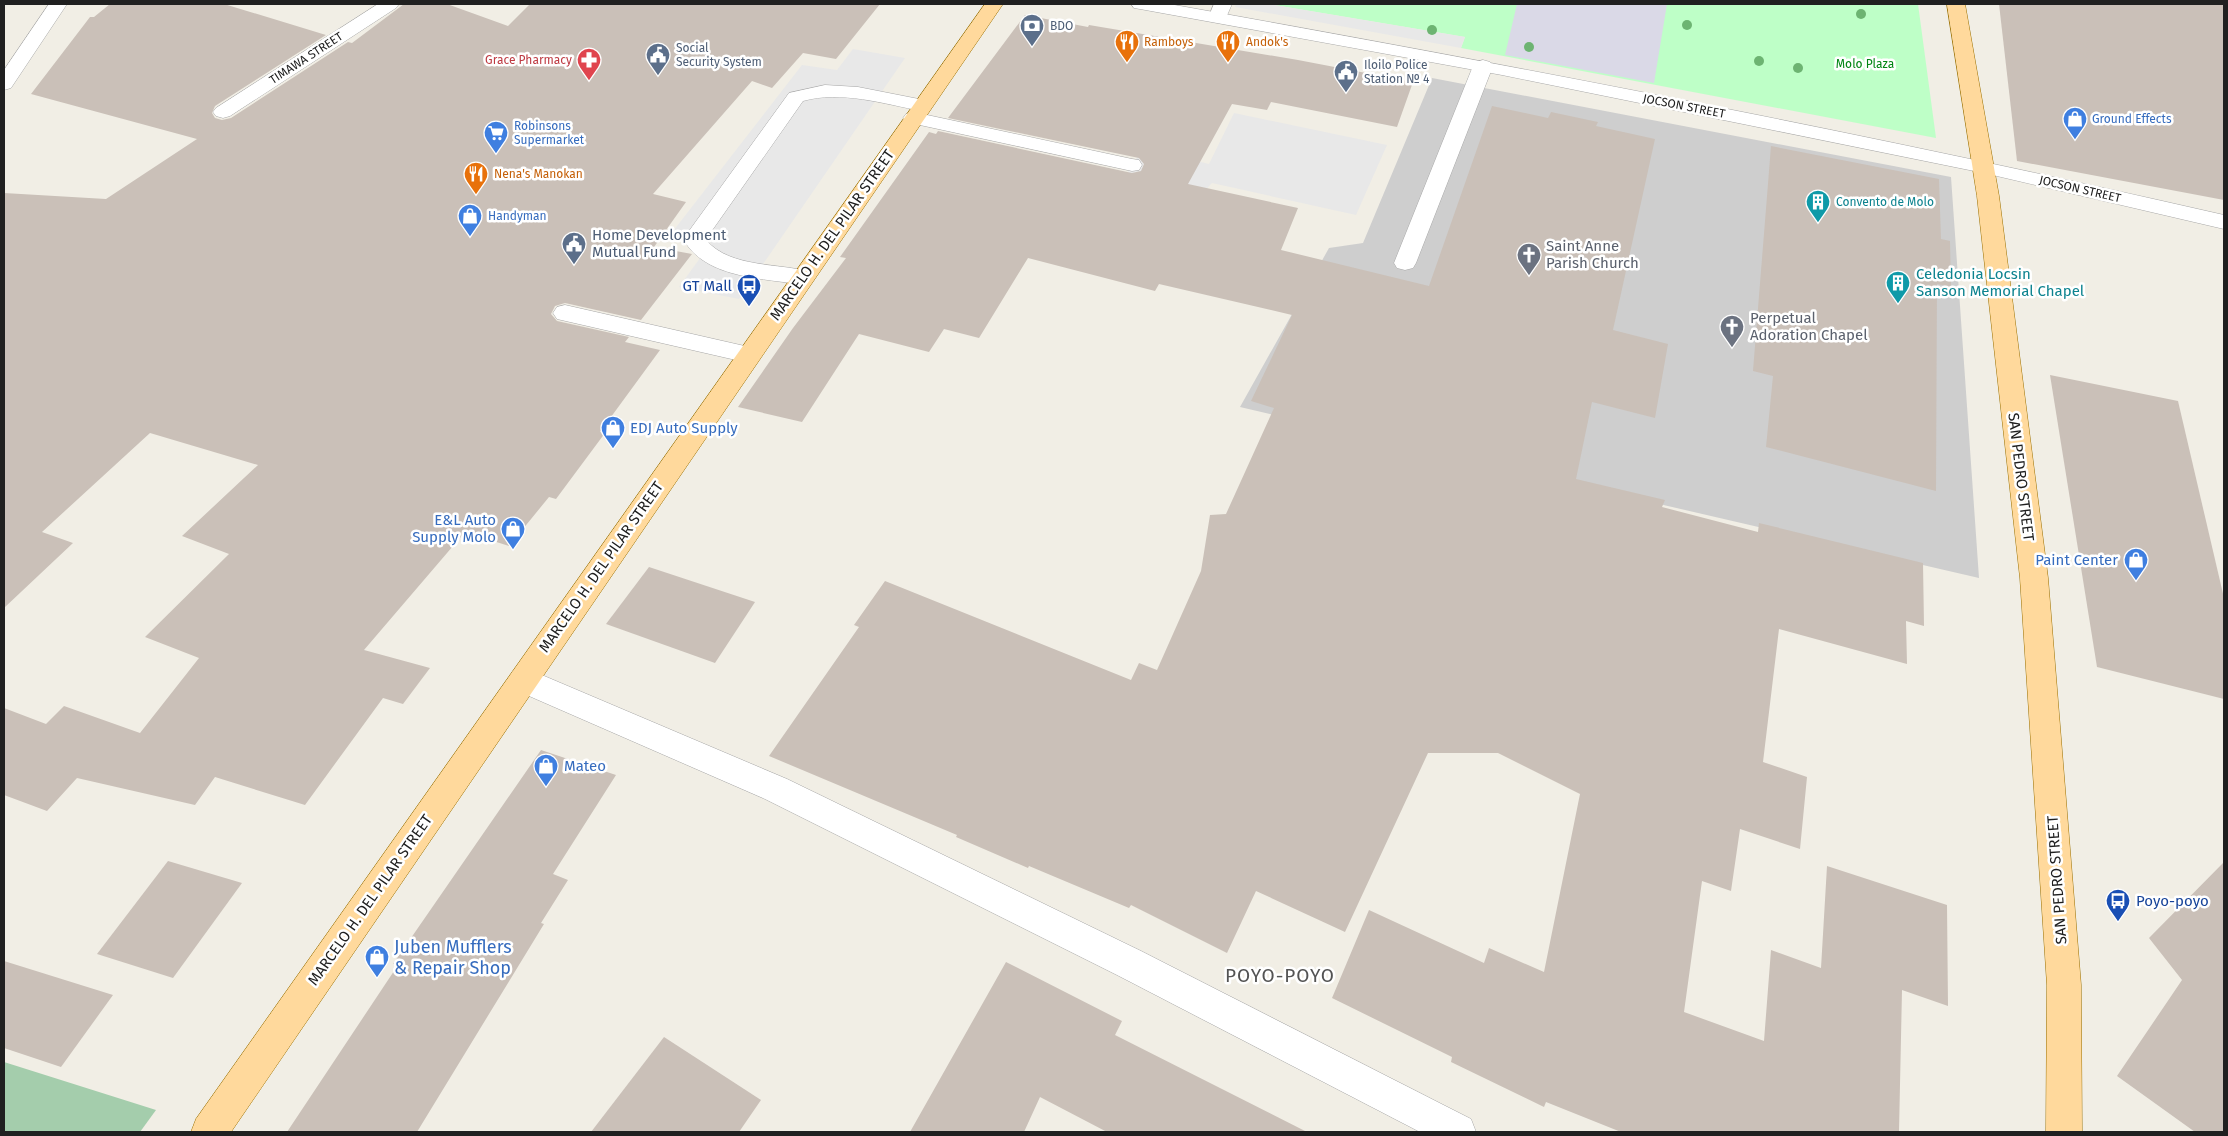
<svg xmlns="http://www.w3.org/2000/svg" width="2228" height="1136" font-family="'Fira Sans',sans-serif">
<rect width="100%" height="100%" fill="#f1eee5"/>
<!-- religious -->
<polygon fill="#cecece" points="1432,78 1951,177 1979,578 1240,407 1329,248 1363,243"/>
<!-- cemetery -->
<polygon fill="#a4cdac" points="4,1062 156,1110 140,1132 4,1132"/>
<!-- park -->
<polygon fill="#beffc7" points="1268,4 1918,4 1936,138 1461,48 1465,37"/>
<!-- parking -->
<g fill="#e8e8e8">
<polygon points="1236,4 1268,4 1465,37 1461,48 1235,7"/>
<polygon points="853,49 905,58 739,299 679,287 711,243 670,235 802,65 837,70"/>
<polygon points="1234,113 1387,145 1356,215 1212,183 1198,198 1123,180 1143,148 1209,164"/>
</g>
<!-- plaza -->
<polygon fill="#dad9e7" points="1517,4 1667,4 1654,83 1505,55"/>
<!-- building -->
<g fill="#cac0b8">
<polygon points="110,4 224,4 326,35 215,106 212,113 215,118 222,120 231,118 348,42 352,43 404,4 447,4 508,26 530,4 880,4 836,59 803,53 772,88 752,81 653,194 686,202 654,247 692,254 641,320 565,303 555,306 551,314 557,321 629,337 625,342 660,350 600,432 605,433 556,499 549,497 509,546 465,532 364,650 430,668 403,704 383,698 305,805 215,777 195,805 77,778 47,811 4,795 4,708 46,724 64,706 140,733 199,658 145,637 229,554 182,536 258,465 150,433 42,532 73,543 4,608 4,193 106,199 197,139 31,94 90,17 94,17"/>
<polygon points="1999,4 2224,4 2224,200 2017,161"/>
<polygon points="1025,15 1088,27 1089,25 1298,60 1413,82 1397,127 1271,102 1267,110 1232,104 1188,184 1298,208 1281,250 1429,286 1492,106 1548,118 1551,112 1598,122 1596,126 1655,139 1613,330 1668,344 1655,418 1592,402 1576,479 1665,500 1662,507 1758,532 1759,523 1923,563 1924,626 1906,621 1907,664 1779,629 1763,762 1807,777 1800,849 1740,829 1731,891 1702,881 1684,1012 1764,1041 1771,950 1821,968 1827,866 1947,905 1948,1006 1902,990 1899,1132 1621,1132 1546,1102 1544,1107 1451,1062 1452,1057 1332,998 1369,910 1484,963 1489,948 1544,972 1580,794 1498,753 1428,753 1345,932 1256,891 1227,953 1131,905 1129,908 1029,866 1028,868 956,837 957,835 769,756 859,627 854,625 885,581 1131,680 1139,663 1157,670 1201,571 1210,515 1226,514 1274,408 1251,401 1292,315 1159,284 1155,291 1028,258 979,338 944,329 929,352 859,334 802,422 738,407 793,328 846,258 840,257 929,132 936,134 938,131 1132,173 1141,171 1144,164 1139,158 948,118"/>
<polygon points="1771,146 1939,179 1941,239 1950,241 1951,287 1937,284 1936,491 1766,447 1773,376 1753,371"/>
<polygon points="2050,375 2178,401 2224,598 2224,699 2097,667"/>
<polygon points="649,567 755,602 715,663 606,624"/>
<polygon points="541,750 616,775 553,874 568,880 541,923 544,924 417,1132 287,1132 398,965 393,964"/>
<polygon points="168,861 242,883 173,978 97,954"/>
<polygon points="2224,862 2224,1132 2195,1132 2117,1076 2182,980 2149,938"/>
<polygon points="4,961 113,995 61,1067 4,1048"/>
<polygon points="1006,962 1122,1021 1115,1035 1307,1132 1107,1132 1040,1097 1024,1132 910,1132"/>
<polygon points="664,1037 761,1100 739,1132 591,1132"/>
</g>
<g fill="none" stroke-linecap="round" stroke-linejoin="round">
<defs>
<g id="service">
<polygon points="1214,4 1232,4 1225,20 1211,20 1209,16"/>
<polygon points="1483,60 1490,62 1493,66 1416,263 1413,268 1405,270 1397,268 1394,263 1473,66 1476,62"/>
<path d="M825 85 858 87 929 101 932 105 929 109 922 111C884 104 841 90 803 101L711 232 707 241C731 268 779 263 811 272L814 277 811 282 803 285C765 278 708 279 685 242L689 231 789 93Z"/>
<polygon points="913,112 1132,159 1139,160 1142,165 1139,170 1132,171 906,122 903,118 906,114"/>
<polygon points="565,305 749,347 757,349 761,355 757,361 749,363 557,319 553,313 557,307"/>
</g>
<g id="minor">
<polygon points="378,4 399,4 396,8 230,116 223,118 216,116 213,112 216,108"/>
<path d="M1131 4H1169C1523 67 1874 135 2224 215V229L1984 173 1502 75 1140 9 1134 8Z"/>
<polygon points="523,667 787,779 1141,951 1471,1119 1476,1132 1420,1132 1117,975 765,799 513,689 508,680 513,671"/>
</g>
<polygon id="tertiary" points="49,4 67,4 11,88 4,90 4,70"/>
<g id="primary">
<polygon points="985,4 1003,4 231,1132 191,1132 196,1119"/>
<polygon points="1947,4 1965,4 1999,196 2048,578 2081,985 2082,1132 2046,1132 2047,985 2020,578 1977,196"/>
</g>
</defs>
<!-- service casing -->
<use href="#service" stroke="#a7a7a7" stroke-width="1"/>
<!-- minor casing -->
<use href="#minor" stroke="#a7a7a7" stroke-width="1"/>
<!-- tertiary casing -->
<use href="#tertiary" stroke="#a7a7a7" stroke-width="1"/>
<!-- primary casing -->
<use href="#primary" stroke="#9b7000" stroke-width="1"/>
<!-- service -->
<use href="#service" fill="#fff" fill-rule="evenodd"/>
<!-- minor -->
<use href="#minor" fill="#fff" fill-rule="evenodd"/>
<!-- tertiary -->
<use href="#tertiary" fill="#fff" fill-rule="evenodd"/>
<!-- primary -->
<use href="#primary" fill="#ffd99c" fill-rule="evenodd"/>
</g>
<!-- trees -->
<g fill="#6db472">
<circle cx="1861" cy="14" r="5"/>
<circle cx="1687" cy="25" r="5"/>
<circle cx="1432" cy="30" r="5"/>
<circle cx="1529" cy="47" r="5"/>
<circle cx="1759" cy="61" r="5"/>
<circle cx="1798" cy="68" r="5"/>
</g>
<!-- icons -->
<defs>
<symbol id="bank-pin" viewBox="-11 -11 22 30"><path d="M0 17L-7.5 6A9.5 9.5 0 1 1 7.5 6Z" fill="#5c6f8a" stroke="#fff"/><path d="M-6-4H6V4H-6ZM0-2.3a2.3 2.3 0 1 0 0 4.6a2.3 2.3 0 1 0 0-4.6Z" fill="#fff"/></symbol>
<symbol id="restaurant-pin" viewBox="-11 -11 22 30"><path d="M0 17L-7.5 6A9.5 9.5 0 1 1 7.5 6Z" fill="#e8710a" stroke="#fff"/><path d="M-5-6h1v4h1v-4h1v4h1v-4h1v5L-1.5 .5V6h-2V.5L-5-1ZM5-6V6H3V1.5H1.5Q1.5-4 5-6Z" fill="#fff"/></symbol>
<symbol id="civic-pin" viewBox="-11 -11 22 30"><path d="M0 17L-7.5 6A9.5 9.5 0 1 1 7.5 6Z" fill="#5c6f8a" stroke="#fff"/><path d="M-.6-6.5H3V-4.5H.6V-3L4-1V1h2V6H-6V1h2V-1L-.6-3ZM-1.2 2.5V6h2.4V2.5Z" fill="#fff"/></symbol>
<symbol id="pharmacy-pin" viewBox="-11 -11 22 30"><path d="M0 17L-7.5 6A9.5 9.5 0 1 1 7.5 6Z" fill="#e0444e" stroke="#fff"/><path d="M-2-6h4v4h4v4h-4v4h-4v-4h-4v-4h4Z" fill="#fff"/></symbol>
<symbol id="shop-pin" viewBox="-11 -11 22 30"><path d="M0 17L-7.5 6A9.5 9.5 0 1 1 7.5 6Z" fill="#3f7fe0" stroke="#fff"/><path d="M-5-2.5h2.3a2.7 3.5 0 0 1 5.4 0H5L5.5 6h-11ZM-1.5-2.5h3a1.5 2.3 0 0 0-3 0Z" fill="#fff"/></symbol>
<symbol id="supermarket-pin" viewBox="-11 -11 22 30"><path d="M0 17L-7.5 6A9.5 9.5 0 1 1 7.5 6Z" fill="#3f7fe0" stroke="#fff"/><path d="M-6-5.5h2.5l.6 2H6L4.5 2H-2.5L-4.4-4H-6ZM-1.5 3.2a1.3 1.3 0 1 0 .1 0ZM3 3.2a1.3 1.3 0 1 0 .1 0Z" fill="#fff"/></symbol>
<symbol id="building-pin" viewBox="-11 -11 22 30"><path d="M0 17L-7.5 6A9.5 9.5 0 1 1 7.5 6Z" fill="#0f9aa8" stroke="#fff"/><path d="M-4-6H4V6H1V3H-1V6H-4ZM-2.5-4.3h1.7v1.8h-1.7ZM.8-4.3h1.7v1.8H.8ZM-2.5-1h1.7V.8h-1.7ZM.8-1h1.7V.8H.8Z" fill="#fff"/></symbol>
<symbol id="church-pin" viewBox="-11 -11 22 30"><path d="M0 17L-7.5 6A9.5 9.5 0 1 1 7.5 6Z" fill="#6b7280" stroke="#fff"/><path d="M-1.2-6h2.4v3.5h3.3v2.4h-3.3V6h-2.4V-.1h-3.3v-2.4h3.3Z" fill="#fff"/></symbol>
<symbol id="bus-pin" viewBox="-11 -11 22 30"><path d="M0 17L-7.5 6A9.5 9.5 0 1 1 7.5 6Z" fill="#1a4fb4" stroke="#fff"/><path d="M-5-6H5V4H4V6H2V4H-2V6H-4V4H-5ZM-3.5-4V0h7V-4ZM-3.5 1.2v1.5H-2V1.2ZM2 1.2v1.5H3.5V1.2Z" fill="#fff"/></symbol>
</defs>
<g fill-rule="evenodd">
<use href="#bank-pin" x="1018" y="12" width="28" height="38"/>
<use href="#restaurant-pin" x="1113" y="28" width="28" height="38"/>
<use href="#restaurant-pin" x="1214" y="28" width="28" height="38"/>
<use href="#civic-pin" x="644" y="41" width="28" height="38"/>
<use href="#pharmacy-pin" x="575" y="46" width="28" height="38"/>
<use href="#civic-pin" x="1332" y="58" width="28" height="38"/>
<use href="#shop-pin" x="2061" y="105" width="28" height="38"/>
<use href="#supermarket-pin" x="482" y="119" width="28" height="38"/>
<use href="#restaurant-pin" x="462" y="160" width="28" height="38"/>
<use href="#building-pin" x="1804" y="188" width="28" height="38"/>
<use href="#shop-pin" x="456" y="202" width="28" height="38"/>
<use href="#civic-pin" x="560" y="230" width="28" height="38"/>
<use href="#church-pin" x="1515" y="241" width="28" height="38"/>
<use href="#building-pin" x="1884" y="269" width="28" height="38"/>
<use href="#bus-pin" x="735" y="272" width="28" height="38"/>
<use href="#church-pin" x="1718" y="313" width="28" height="38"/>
<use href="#shop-pin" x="599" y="414" width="28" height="38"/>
<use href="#shop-pin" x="499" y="515" width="28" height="38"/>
<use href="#shop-pin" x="2122" y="546" width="28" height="38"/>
<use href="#shop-pin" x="532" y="752" width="28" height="38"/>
<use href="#bus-pin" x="2104" y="887" width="28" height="38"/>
<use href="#shop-pin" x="363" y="943" width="28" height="38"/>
</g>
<g text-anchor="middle" stroke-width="5" stroke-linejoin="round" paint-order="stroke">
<!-- far-service labels -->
<g font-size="12" fill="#4e5e75" stroke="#fff" text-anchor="start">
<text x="1050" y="30">BDO</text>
<text x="676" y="52">Social<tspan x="676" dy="14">Security System</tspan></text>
<text x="1364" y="69">Iloilo Police<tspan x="1364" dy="14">Station № 4</tspan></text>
</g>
<!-- far-food labels -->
<g font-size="12" fill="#c56008" stroke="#fff" text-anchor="start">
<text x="1144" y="46">Ramboys</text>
<text x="1246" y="46">Andok's</text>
<text x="494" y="178">Nena's Manokan</text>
</g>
<!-- far-street labels -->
<g font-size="12" fill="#202020" stroke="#fff">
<text transform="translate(306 58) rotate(-33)" y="4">TIMAWA STREET</text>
<text transform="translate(1684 106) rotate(11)" y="4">JOCSON STREET</text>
<text transform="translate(2080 189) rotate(13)" y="4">JOCSON STREET</text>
</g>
<!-- far-health labels -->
<g font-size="12" fill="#be3a42" stroke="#fff" text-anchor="end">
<text x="572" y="64">Grace Pharmacy</text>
</g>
<!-- far-park labels -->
<g font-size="12" fill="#018513" stroke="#fff">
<text x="1865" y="68">Molo Plaza</text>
</g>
<!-- far-shop labels -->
<g font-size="12" fill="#366cbe" stroke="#fff" text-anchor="start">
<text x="2092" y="123">Ground Effects</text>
<text x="514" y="130">Robinsons<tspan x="514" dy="14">Supermarket</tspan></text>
<text x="488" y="220">Handyman</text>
</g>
<!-- far-culture labels -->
<g font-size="12" fill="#0d838f" stroke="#fff" text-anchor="start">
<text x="1836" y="206">Convento de Molo</text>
</g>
<!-- service labels -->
<g font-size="15" fill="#4e5e75" stroke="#fff" text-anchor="start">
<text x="592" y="240">Home Development<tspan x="592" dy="17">Mutual Fund</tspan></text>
</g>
<!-- street labels -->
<g font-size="15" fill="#202020" stroke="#fff">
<text transform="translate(832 235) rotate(-55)" y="5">MARCELO H. DEL PILAR STREET</text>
<text transform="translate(2021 477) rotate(83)" y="5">SAN PEDRO STREET</text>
<text transform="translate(601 567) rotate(-55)" y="5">MARCELO H. DEL PILAR STREET</text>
<text transform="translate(2057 880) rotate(-94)" y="5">SAN PEDRO STREET</text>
<text transform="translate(370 900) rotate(-55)" y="5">MARCELO H. DEL PILAR STREET</text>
</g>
<!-- worship labels -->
<g font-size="15" fill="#5b616d" stroke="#fff" text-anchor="start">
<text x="1546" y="251">Saint Anne<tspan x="1546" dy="17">Parish Church</tspan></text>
<text x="1750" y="323">Perpetual<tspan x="1750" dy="17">Adoration Chapel</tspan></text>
</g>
<!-- culture labels -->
<g font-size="15" fill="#0d838f" stroke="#fff" text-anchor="start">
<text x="1916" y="279">Celedonia Locsin<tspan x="1916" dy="17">Sanson Memorial Chapel</tspan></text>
</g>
<!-- transit labels -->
<g font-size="15" fill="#164399" stroke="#fff" text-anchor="end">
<text x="732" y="291">GT Mall</text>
<text x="2136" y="906" text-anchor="start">Poyo-poyo</text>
</g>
<!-- shop labels -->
<g font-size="15" fill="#366cbe" stroke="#fff" text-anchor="start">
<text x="630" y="433">EDJ Auto Supply</text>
<text x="496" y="525" text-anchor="end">E&amp;L Auto<tspan x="496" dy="17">Supply Molo</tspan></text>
<text x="2118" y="565" text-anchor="end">Paint Center</text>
<text x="564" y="771">Mateo</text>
</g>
<!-- near-shop labels -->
<g font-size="18" fill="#366cbe" stroke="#fff" text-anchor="start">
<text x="394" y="953">Juben Mufflers<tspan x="394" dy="21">&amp; Repair Shop</tspan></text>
</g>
<!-- near-neighbourhood labels -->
<g font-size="19" letter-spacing="1" fill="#535353" stroke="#fff">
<text x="1280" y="982">POYO-POYO</text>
</g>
</g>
<!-- border -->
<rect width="2228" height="1136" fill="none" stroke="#202020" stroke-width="10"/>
</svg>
